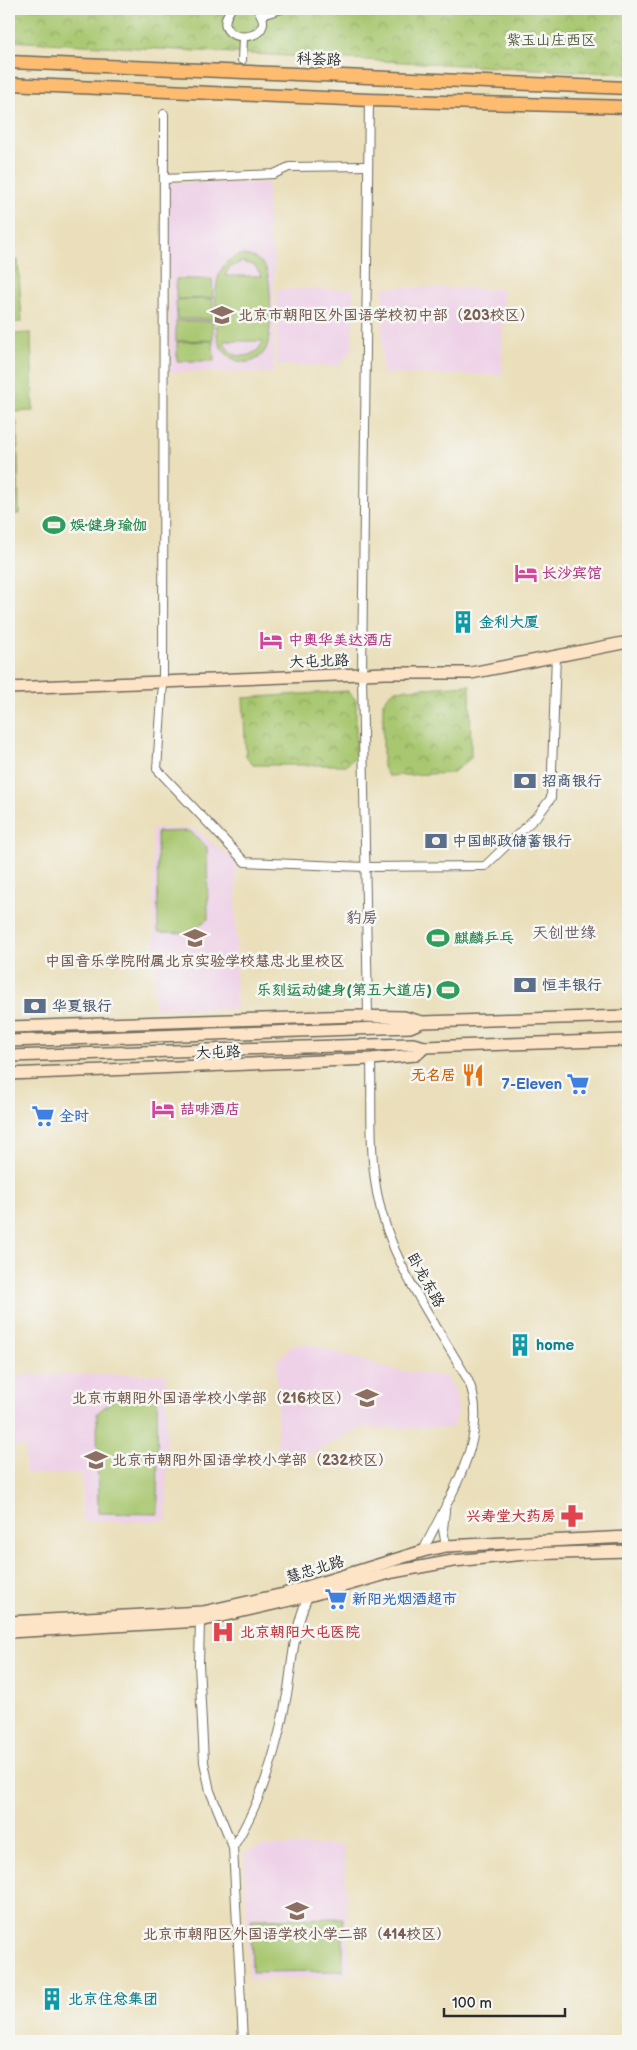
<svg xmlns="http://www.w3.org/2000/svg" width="637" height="2050" font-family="'Balsamiq Sans','LXGW WenKai TC',sans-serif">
<defs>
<pattern id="park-crowns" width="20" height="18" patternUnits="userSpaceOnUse" patternTransform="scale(1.25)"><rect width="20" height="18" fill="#a8c76f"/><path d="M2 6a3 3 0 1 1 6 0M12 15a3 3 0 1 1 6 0" fill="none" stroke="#89a25b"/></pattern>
</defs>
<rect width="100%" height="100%" fill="#f6f6f2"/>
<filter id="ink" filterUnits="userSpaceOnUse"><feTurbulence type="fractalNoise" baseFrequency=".02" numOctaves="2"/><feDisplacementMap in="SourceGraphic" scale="10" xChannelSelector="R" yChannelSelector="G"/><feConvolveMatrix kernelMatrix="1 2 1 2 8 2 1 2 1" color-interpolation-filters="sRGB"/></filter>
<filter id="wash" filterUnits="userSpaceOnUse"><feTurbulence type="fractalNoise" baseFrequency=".0096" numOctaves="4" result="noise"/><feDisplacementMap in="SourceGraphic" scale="20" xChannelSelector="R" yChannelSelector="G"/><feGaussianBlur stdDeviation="1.12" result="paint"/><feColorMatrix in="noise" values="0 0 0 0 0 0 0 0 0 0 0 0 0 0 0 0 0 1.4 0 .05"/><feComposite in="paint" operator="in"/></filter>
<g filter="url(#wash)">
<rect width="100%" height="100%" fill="#eadfba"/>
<!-- built -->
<g fill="#eed0e7">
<polygon points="168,183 268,183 268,232 274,259 274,373 170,372"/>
<polygon points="383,287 503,289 502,375 382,374"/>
<polygon points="277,289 353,289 352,350 338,366 277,365"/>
<polygon points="152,828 195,829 233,859 236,867 236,1009 155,1008"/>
<polygon points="308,1344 394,1370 445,1376 454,1387 458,1409 453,1428 361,1428 303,1458 277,1461 277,1360 293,1345"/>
<polygon points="166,1374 167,1521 82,1522 82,1474 25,1474 25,1447 9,1447 9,1375"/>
<polygon points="344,1845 349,1970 344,1976 249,1980 244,1852 265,1846"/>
</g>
<!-- grass -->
<g fill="#a8c76f" stroke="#6a794d" fill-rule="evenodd">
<path d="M240 255C251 255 261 259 266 269 272 280 272 338 266 349 252 374 220 360 217 335 217 309 207 264 240 255ZM241 262 254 265 262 276H225L229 268ZM224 341H262L263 342C255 360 230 362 224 341Z"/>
<polygon points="18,260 22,322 9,323 9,261"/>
<polygon points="176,279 212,279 213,298 176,299"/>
<polygon points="213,299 213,319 177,319 176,300"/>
<polygon points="176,321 213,321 213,340 176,341"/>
<polygon points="31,333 33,411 9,412 9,334"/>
<polygon points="213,341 214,361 177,361 177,342"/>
<polygon points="9,422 17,422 19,514 9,514"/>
<polygon points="190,831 207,847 208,919 187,933 158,932 157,832"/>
<polygon points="157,1394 158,1514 98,1513 97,1413 120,1395"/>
<polygon points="343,1918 343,1971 252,1972 251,1919"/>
</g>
<!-- park -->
<g fill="url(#park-crowns)" stroke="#6a794d">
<polygon points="9,9 628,9 628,74 9,41"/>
<polygon points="470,685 471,758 452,773 388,776 383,767 383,702 394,690"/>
<polygon points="348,691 356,700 356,756 347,765 253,765 246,757 243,698"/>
</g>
</g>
<g filter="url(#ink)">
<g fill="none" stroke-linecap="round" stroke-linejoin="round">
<defs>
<g id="street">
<path d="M231 9C204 47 285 44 257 9"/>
<polyline points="261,15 282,9"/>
<polyline points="242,60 243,38"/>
<polyline points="164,114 163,682 157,769 245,862 365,867 485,866 539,814 551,798 556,655"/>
<polyline points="164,179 274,174 289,167 368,166"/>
<polyline points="368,1016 362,674 369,100"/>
<path d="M371 1059C372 1103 369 1150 377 1193 390 1262 433 1319 467 1378 495 1433 445 1503 423 1551"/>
<polyline points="445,1511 443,1529 446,1546"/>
<polyline points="200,1621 199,1664 204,1762 210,1791 233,1847 243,2041"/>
<path d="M233 1847C264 1798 278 1746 288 1689 293 1655 294 1630 308 1596"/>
</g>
<g id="secondary">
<polyline points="9,688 386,673 471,673 628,642"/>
<polyline points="9,1027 355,1016 404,1017 422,1022 628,1016"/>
<polyline points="9,1041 410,1027 422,1022"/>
<polyline points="9,1056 370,1045 413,1044 425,1047 628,1040"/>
<polyline points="9,1074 371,1059 416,1055 425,1047"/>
<polyline points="9,1622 203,1612 284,1594 423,1551 446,1546 628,1537"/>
<polyline points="9,1632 200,1621 308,1596 393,1572 453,1561 526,1554 628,1551"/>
</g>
<g id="primary">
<polyline points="9,62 628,88"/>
<polyline points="9,84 369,100 628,107"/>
</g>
</defs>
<!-- street casing -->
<use href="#street" stroke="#6e6a5d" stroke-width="10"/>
<!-- secondary casing -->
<use href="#secondary" stroke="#6e6a5d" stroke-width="14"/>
<!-- primary casing -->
<use href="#primary" stroke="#6e6a5d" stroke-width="15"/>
<!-- street -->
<use href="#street" stroke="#fff" stroke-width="8"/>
<!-- secondary -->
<use href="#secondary" stroke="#fee4c6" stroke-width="11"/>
<!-- primary -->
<use href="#primary" stroke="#fdbc70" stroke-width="12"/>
</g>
</g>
<!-- icons -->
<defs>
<symbol id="school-bare" viewBox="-9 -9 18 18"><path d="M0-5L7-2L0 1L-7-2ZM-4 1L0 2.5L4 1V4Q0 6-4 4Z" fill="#8d6e63" stroke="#f6f6f2" stroke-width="2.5" paint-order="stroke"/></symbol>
<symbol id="stadium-bare" viewBox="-9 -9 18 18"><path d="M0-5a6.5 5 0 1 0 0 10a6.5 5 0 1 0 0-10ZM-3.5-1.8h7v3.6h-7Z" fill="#2e9e5b" stroke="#f6f6f2" stroke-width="2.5" paint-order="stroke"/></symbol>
<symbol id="hotel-bare" viewBox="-9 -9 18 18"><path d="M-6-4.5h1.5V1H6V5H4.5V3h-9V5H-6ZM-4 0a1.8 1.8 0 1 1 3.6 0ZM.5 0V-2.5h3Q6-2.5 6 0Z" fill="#d1479c" stroke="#f6f6f2" stroke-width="2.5" paint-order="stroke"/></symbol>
<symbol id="building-bare" viewBox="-9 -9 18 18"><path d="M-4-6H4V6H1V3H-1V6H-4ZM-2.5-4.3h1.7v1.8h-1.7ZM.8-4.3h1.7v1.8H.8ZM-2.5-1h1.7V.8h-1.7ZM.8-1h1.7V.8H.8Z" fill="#0f9aa8" stroke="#f6f6f2" stroke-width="2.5" paint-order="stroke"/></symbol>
<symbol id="bank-bare" viewBox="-9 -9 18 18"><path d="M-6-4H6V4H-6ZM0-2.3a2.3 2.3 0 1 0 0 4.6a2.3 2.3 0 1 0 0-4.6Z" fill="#5c6f8a" stroke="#f6f6f2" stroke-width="2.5" paint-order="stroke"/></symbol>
<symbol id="restaurant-bare" viewBox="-9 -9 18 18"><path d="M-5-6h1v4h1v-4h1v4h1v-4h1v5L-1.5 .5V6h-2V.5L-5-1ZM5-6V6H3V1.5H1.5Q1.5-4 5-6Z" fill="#e8710a" stroke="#f6f6f2" stroke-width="2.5" paint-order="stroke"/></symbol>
<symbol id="supermarket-bare" viewBox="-9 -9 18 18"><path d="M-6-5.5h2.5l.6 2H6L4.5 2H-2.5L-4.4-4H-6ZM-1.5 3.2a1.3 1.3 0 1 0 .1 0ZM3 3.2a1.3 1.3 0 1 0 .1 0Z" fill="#3f7fe0" stroke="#f6f6f2" stroke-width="2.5" paint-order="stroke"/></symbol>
<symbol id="pharmacy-bare" viewBox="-9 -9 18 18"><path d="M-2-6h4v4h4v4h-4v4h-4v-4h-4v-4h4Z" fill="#e0444e" stroke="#f6f6f2" stroke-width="2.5" paint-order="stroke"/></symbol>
<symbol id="hospital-bare" viewBox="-9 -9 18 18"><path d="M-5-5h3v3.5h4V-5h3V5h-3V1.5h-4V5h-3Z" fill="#e0444e" stroke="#f6f6f2" stroke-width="2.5" paint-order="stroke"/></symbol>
</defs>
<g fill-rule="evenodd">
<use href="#school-bare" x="206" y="299" width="32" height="32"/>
<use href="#stadium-bare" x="38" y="509" width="32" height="32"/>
<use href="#hotel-bare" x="510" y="557" width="32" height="32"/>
<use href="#building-bare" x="447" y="606" width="32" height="32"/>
<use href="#hotel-bare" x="255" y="624" width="32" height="32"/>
<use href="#bank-bare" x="509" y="765" width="32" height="32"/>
<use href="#bank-bare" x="420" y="825" width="32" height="32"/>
<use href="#school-bare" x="179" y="922" width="32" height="32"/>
<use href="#stadium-bare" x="422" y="922" width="32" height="32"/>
<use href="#bank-bare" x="509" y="969" width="32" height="32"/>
<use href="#stadium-bare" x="432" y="974" width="32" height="32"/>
<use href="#bank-bare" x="19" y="990" width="32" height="32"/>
<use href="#restaurant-bare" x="457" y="1059" width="32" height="32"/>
<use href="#supermarket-bare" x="562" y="1068" width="32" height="32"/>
<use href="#hotel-bare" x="147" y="1093" width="32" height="32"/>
<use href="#supermarket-bare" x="27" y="1100" width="32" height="32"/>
<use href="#building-bare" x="504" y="1329" width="32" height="32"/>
<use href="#school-bare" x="351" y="1382" width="32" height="32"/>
<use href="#school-bare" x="80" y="1444" width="32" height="32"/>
<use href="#pharmacy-bare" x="556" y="1500" width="32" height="32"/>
<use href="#supermarket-bare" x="320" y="1583" width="32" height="32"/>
<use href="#hospital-bare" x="207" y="1616" width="32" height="32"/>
<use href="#school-bare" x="281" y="1895" width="32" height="32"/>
<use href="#building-bare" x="36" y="1983" width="32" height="32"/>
</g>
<g text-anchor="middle" stroke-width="5" stroke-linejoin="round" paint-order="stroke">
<!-- park labels -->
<g font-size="15" fill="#505a3f" stroke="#f6f6f2">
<text x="551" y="45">紫玉山庄西区</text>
</g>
<!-- street labels -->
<g font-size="15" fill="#2b2b2b" stroke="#f6f6f2">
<text transform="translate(319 59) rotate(2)" y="5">科荟路</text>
<text transform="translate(319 661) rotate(-2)" y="5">大屯北路</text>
<text transform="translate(218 1052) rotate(-2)" y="5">大屯路</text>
<text transform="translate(426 1280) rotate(61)" y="5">卧龙东路</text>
<text transform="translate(315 1569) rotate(-17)" y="5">慧忠北路</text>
</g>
<!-- education labels -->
<g font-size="15" font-weight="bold" fill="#785e54" stroke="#f6f6f2" text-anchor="start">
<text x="238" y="320">北京市朝阳区外国语学校初中部（203校区）</text>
<text x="195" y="966" text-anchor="middle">中国音乐学院附属北京实验学校慧忠北里校区</text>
<text x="351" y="1403" text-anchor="end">北京市朝阳外国语学校小学部（216校区）</text>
<text x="112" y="1465">北京市朝阳外国语学校小学部（232校区）</text>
<text x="297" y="1939" text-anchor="middle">北京市朝阳区外国语学校小学二部（414校区）</text>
</g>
<!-- leisure labels -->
<g font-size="15" font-weight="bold" fill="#27864d" stroke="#f6f6f2" text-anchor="start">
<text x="70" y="530">娱·健身瑜伽</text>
<text x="454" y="943">麒麟乒乓</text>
<text x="432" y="995" text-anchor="end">乐刻运动健身(第五大道店)</text>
</g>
<!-- hotel labels -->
<g font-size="15" font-weight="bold" fill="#b23c85" stroke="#f6f6f2" text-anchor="start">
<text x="542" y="578">长沙宾馆</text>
<text x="288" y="645">中奥华美达酒店</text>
<text x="180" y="1114">喆啡酒店</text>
</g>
<!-- culture labels -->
<g font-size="15" font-weight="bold" fill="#0d838f" stroke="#f6f6f2" text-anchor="start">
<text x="479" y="627">金利大厦</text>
<text x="536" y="1350">home</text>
<text x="68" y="2004">北京住总集团</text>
</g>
<!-- service labels -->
<g font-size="15" font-weight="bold" fill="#4e5e75" stroke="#f6f6f2" text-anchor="start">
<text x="542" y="786">招商银行</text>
<text x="452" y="846">中国邮政储蓄银行</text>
<text x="542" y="990">恒丰银行</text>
<text x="52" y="1011">华夏银行</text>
</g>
<!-- food labels -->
<g font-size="15" font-weight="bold" fill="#c56008" stroke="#f6f6f2" text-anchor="end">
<text x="456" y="1080">无名居</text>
</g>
<!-- shop labels -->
<g font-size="15" font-weight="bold" fill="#366cbe" stroke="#f6f6f2" text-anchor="start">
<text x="562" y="1089" text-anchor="end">7-Eleven</text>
<text x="59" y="1121">全时</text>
<text x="352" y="1604">新阳光烟酒超市</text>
</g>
<!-- health labels -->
<g font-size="15" font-weight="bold" fill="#be3a42" stroke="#f6f6f2" text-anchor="end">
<text x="556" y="1521">兴寿堂大药房</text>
<text x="240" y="1637" text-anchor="start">北京朝阳大屯医院</text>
</g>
<!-- neighbourhood labels -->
<g font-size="16" fill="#685862" stroke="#f6f6f2">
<text x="362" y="923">豹房</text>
<text x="564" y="938">天创世缘</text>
</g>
</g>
<!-- margin -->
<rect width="637" height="2050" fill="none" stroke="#f6f6f2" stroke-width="30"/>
<!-- scale -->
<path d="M444 2008v8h121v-8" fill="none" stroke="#2b2b2b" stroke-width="2.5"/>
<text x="452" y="2008" font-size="15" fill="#2b2b2b" stroke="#f6f6f2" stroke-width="4" paint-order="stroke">100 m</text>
</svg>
